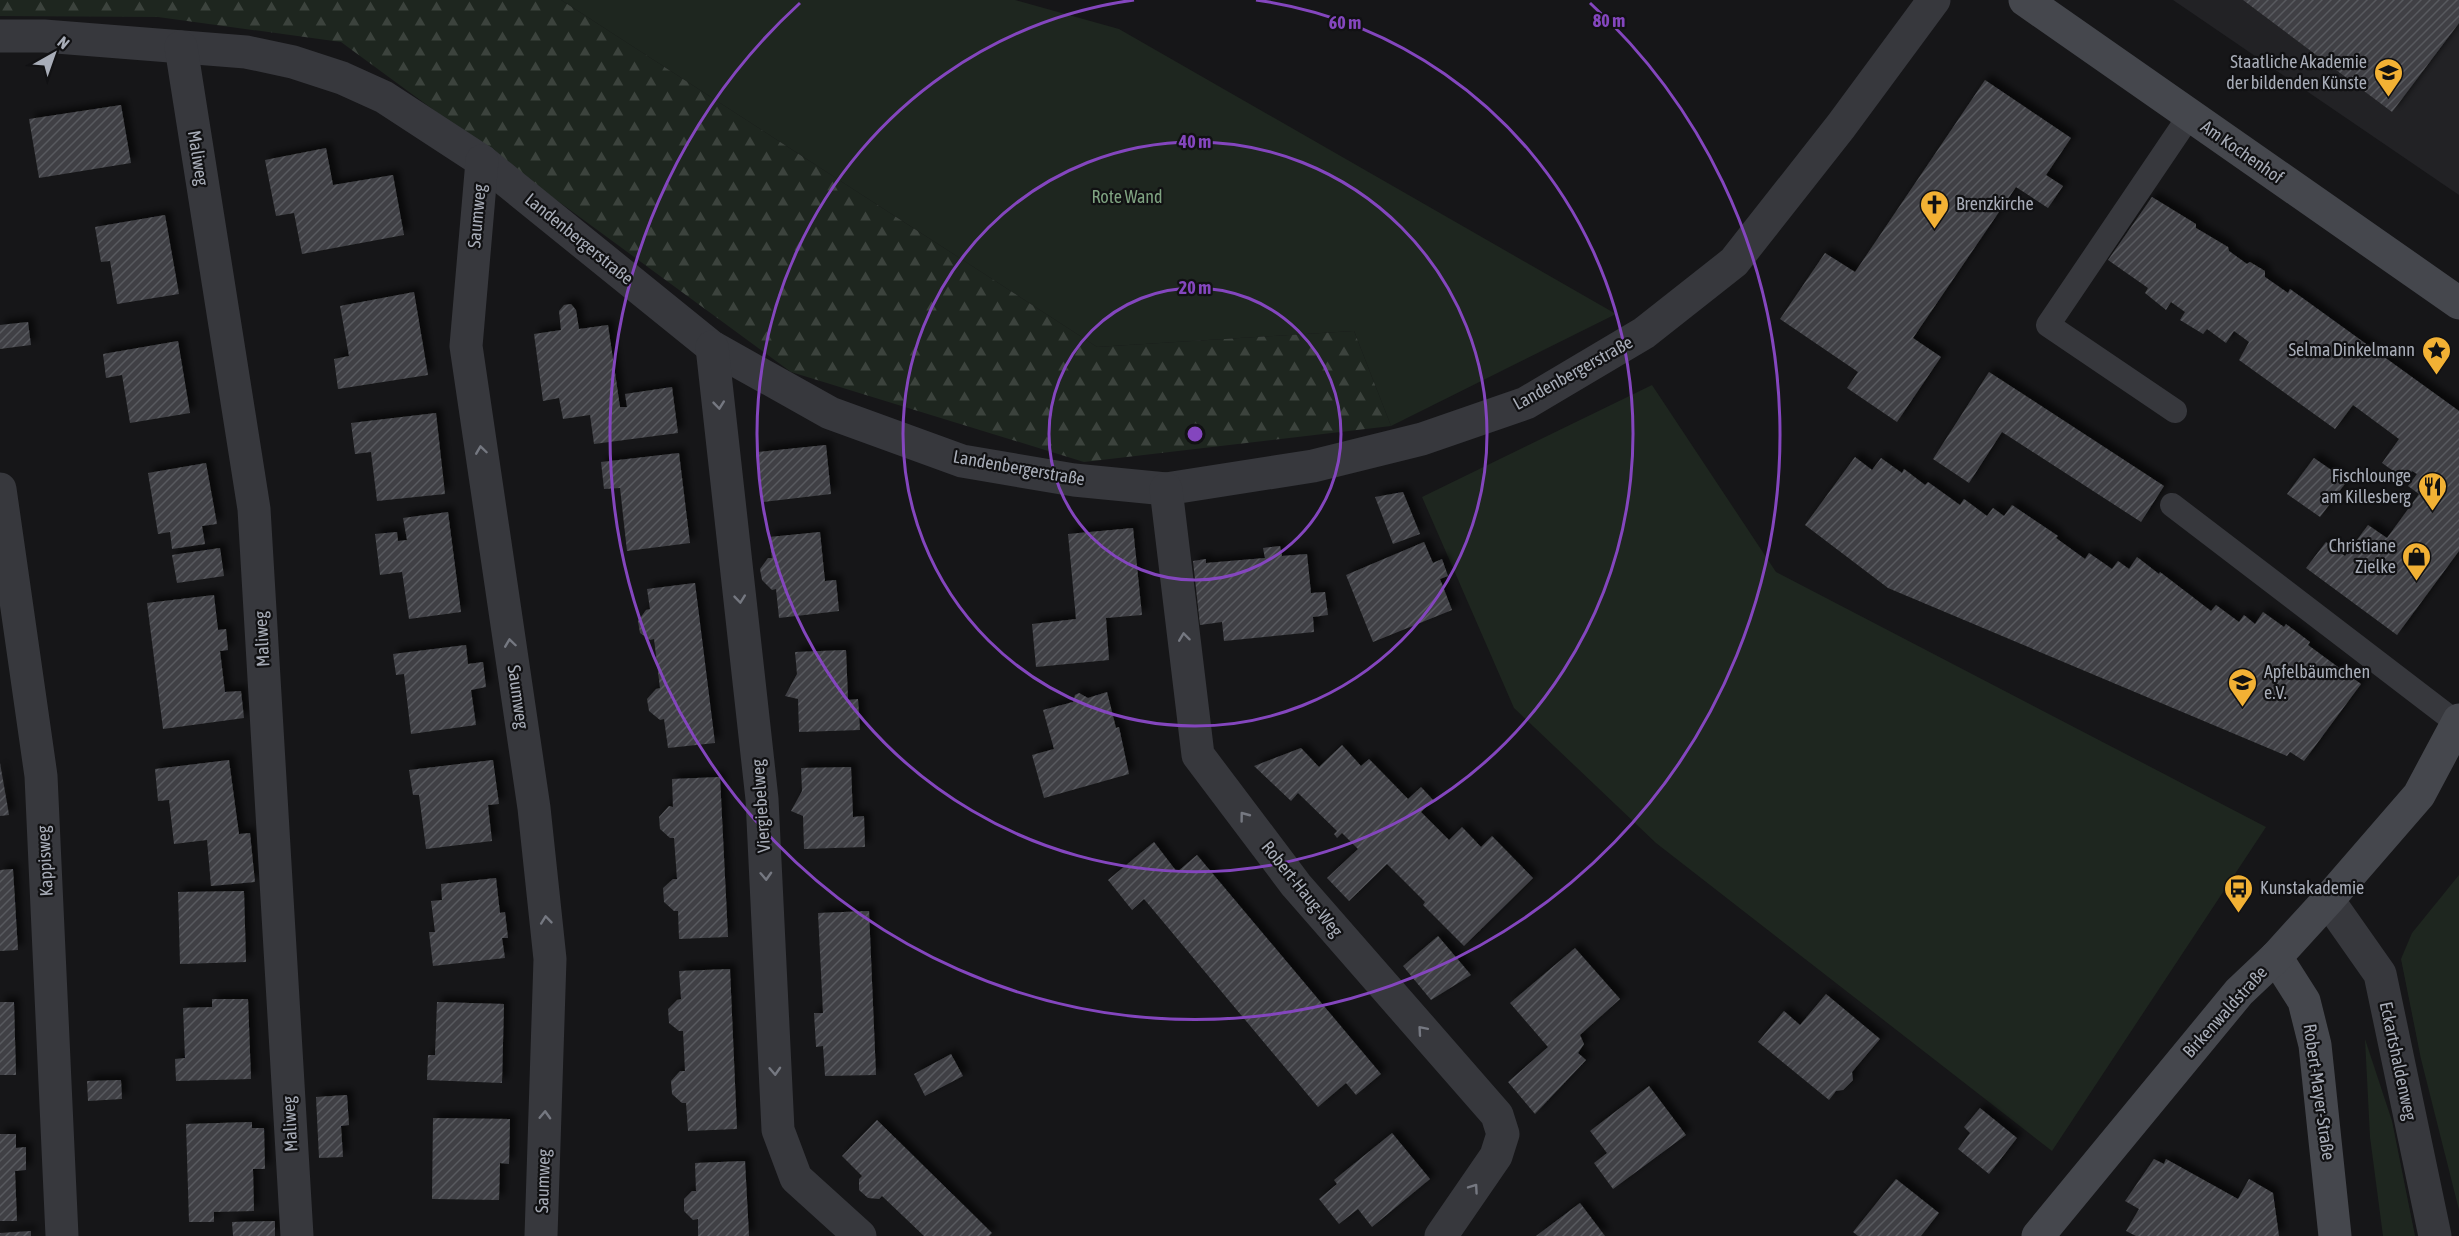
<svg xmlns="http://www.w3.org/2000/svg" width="2459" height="1236" font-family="'Asap Condensed',sans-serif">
<defs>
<pattern id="forest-firs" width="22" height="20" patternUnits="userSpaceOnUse" patternTransform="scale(1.5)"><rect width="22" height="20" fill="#1e261f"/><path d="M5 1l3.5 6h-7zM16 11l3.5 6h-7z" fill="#3c433d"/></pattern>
<pattern id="building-hatch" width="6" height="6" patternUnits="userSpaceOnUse" patternTransform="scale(1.5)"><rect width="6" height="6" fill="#404145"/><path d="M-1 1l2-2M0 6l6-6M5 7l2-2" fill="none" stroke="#595a5e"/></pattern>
<filter id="shadow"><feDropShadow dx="5.5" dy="-5.5" stdDeviation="3" flood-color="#0009"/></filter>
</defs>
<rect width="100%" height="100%" fill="#161618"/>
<!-- built -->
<polygon fill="#222225" points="2173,0 2459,0 2459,195"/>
<!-- green -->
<g fill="#1e261f">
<polygon points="561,0 1015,0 1119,29 1616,314 1391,426 1354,331 1097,347"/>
<polygon points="1652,385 1776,572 2266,827 2052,1151 1656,843 1514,708 1422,497"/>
<polygon points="2459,875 2459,1210 2421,1059 2401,959 2412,933"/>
<polygon points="2365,1039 2392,1121 2415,1236 2383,1236 2370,1137"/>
</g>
<!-- forest -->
<polygon fill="url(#forest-firs)" points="0,0 561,0 1097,347 1354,331 1391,426 1084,462 791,372 341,42 158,17 0,16"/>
<!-- building -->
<g fill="url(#building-hatch)" filter="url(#shadow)">
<polygon points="2243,0 2459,0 2459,23 2392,112"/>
<polygon points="1985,80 2071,138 2046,175 2063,186 2048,208 2016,187 1913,338 1941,357 1897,422 1847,388 1858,372 1780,319 1825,253 1855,272"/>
<polygon points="121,105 131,163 39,178 29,119"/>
<polygon points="326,148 333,185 393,175 404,235 302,254 294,213 276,216 265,160"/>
<polygon points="2152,197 2196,224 2196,228 2228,247 2229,251 2247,264 2250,262 2265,271 2265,277 2288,293 2290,289 2459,411 2459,551 2397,635 2306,568 2326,542 2345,556 2368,525 2387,538 2419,494 2408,486 2417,474 2412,471 2406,480 2382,463 2399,439 2353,405 2335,429 2239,360 2249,342 2234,331 2226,343 2207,329 2203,334 2180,320 2185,312 2171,302 2166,310 2145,293 2148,288 2108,260"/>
<polygon points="165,215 179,294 117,304 110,261 101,262 95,227"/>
<polygon points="414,292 428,375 338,389 334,359 349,356 340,306"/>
<polygon points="571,304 576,310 579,329 608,325 620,407 627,407 625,394 672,387 678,433 594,444 590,415 563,419 559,398 543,401 534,334 561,330 559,311 564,305"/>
<polygon points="28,322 31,345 0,349 0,325"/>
<polygon points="178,341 190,413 130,423 122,375 106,378 103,354"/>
<polygon points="1989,372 2164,486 2141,522 2002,432 1969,483 1933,459"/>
<polygon points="436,413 445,494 377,501 371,452 355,454 351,423"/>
<polygon points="826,445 831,494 763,502 758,452"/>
<polygon points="679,453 690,543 627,551 620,488 604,489 601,462"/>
<polygon points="1855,457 1872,470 1881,458 1902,473 1904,469 1925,485 1928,482 1960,505 1964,499 1987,516 1993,508 2004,516 2012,505 2058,536 2056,538 2085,559 2089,553 2112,569 2118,561 2129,569 2137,557 2159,574 2160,572 2211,611 2216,605 2239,622 2244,615 2255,624 2263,612 2284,627 2286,624 2310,642 2308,645 2361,684 2304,761 2290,752 2287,756 1888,588 1805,525"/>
<polygon points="2314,458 2347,481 2320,517 2287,494"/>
<polygon points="206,463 217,524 202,526 205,544 172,549 170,532 158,534 148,473"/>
<polygon points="1403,492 1420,534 1393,544 1375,497"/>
<polygon points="448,512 461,612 409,619 402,572 380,575 375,534 397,532 398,541 407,540 403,518"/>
<polygon points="1133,528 1142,615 1106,618 1109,660 1036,667 1032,624 1076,619 1068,534"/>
<polygon points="820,532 825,581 836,580 839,611 779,618 776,589 772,590 762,580 760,569 768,558 772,558 769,537"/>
<polygon points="1424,542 1433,563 1442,559 1448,576 1440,579 1452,610 1373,642 1346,575"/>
<polygon points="1280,546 1282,556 1307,554 1311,593 1325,592 1328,615 1313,617 1314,632 1224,641 1222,622 1200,625 1193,561 1206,559 1206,563 1265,558 1263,548"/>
<polygon points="220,548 224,576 177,583 172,555"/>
<polygon points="695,583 715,743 668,748 664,719 660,720 649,711 647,699 656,689 660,688 654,639 650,640 640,633 638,621 646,610 650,609 647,589"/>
<polygon points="214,595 218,630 226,629 228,650 220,651 225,692 241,691 244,718 163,729 147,603"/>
<polygon points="466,645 468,664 483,662 486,687 471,690 476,725 411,734 404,674 396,675 393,654"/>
<polygon points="846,650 848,700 858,699 860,730 799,732 798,699 785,696 797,674 795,652"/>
<polygon points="1107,692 1116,728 1119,727 1129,774 1044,798 1032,755 1054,749 1043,710 1073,702 1075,695 1079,693 1088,698"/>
<polygon points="1342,745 1361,766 1369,759 1408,799 1421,787 1433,800 1421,812 1449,840 1462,827 1481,847 1492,836 1533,878 1464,946 1423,905 1425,902 1387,864 1349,901 1327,878 1358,849 1342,833 1337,838 1334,834 1337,831 1298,793 1291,801 1254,766 1301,748 1319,767"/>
<polygon points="229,760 239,834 250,833 255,882 211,886 207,840 174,844 169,800 158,801 155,769"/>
<polygon points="493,760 499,804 488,805 492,841 426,849 419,795 413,795 409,770"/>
<polygon points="0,763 9,815 0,816"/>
<polygon points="851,767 853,817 864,816 865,847 804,849 803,816 791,811 802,791 801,768"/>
<polygon points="720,777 728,937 679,939 678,911 674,911 664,902 663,888 673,879 677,879 674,838 670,838 660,829 659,817 669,806 673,807 672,779"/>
<polygon points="1154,842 1177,872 1197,855 1381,1074 1356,1095 1346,1083 1318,1107 1144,899 1132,910 1108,880"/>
<polygon points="13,869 18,950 0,951 0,870"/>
<polygon points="496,878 500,913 505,912 508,938 502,938 505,958 433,966 429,932 435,932 431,901 442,900 441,884"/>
<polygon points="244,891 246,962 180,964 178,892"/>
<polygon points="869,911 876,1075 825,1076 823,1046 816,1047 814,1013 823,1013 818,913"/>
<polygon points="1438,936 1471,975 1431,1000 1403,966"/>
<polygon points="1575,948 1620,999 1580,1035 1584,1044 1578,1053 1586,1060 1535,1114 1508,1082 1548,1047 1510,1003"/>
<polygon points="730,969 737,1129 688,1131 686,1103 682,1103 672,1094 671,1081 680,1071 685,1071 683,1031 679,1031 669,1023 668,1009 677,1000 681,999 679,971"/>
<polygon points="1826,994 1880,1039 1852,1072 1853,1080 1843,1090 1836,1091 1829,1100 1758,1042 1784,1011 1800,1025"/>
<polygon points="212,999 248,999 251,1079 176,1081 175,1059 185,1058 183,1008 212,1007"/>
<polygon points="0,1002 14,1002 16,1075 0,1075"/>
<polygon points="437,1002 504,1004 502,1083 427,1080 428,1055 435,1055"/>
<polygon points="951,1054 963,1076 925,1096 914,1074"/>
<polygon points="121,1080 122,1099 88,1101 87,1081"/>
<polygon points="1649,1086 1686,1135 1613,1189 1594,1163 1607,1153 1590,1131"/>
<polygon points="347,1095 349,1125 341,1126 343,1157 319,1158 316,1097"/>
<polygon points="1980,1108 2017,1138 1989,1174 1958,1149 1970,1133 1964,1127"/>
<polygon points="433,1118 510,1119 509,1164 500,1163 499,1200 432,1199"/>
<polygon points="877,1120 992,1233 989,1236 924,1236 882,1196 879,1199 868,1198 859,1190 859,1179 862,1176 842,1156"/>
<polygon points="252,1122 252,1128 264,1128 265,1169 253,1169 254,1211 214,1212 214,1222 189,1222 186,1124"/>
<polygon points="1392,1133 1430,1179 1372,1227 1358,1209 1339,1224 1319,1199 1337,1184 1334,1180"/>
<polygon points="0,1134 16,1134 16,1148 26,1147 26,1170 15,1171 17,1221 0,1221"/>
<polygon points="2154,1159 2164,1164 2166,1159 2238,1199 2249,1179 2273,1193 2279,1236 2136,1236 2126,1231 2139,1209 2125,1201"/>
<polygon points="745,1161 749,1236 698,1236 698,1219 693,1220 684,1211 684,1199 692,1191 696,1191 695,1163"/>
<polygon points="1896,1179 1939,1213 1921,1236 1858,1236 1853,1232"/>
<polygon points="1580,1203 1605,1236 1536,1236"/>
<polygon points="275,1221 275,1236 233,1236 232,1222"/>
<polygon points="31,1231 31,1236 0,1236 0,1233"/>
</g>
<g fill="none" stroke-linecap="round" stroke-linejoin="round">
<!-- lane -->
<g stroke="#37383d" stroke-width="24">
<polyline points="2175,411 2048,325 2190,115"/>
<polyline points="2172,505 2457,723"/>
</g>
<!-- street -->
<g stroke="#37383d" stroke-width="33">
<polyline points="0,36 44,36 246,52 293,62 342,78 384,97 482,161 712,347 830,413 962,461 1074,480 1166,489 1313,466 1422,439 1526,403 1644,333 1734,262 1841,126 1934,0"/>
<polyline points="181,47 254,509 297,1236"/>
<polyline points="482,161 466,346 534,808 550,959 541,1236"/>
<polyline points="712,347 762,799 778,1130 796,1178 860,1236"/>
<polyline points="0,489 41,776 62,1236"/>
<polyline points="1166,489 1198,755 1296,885 1497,1115 1503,1134 1496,1156 1441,1236"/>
<polyline points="2328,900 2380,974 2435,1236"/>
</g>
<!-- secondary -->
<g stroke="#45474d" stroke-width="33">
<polyline points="2025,0 2459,303"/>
<polyline points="2276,957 2304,1001 2315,1045 2335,1236"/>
<polyline points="2038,1236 2239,992 2276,957 2328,900 2419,795 2459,720"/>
</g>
</g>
<!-- one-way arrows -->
<defs><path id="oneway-chevron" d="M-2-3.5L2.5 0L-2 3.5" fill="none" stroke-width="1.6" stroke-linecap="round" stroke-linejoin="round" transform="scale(1.5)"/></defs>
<g stroke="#757881">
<use href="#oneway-chevron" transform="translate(719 405) rotate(84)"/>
<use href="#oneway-chevron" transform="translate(481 450) rotate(-98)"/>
<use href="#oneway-chevron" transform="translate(740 599) rotate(84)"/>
<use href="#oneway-chevron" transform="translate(1184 637) rotate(-97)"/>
<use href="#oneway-chevron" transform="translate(510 643) rotate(-98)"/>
<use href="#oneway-chevron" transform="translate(1244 816) rotate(-127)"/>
<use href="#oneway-chevron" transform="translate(766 876) rotate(87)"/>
<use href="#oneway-chevron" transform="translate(546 920) rotate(-96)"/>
<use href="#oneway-chevron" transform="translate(1422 1030) rotate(-131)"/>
<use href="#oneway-chevron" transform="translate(775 1071) rotate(87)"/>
<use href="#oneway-chevron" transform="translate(545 1115) rotate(-88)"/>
<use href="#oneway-chevron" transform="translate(1474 1188) rotate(-55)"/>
</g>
<!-- distance rings -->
<g fill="none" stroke="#8446be" stroke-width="3">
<circle cx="1195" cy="434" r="146"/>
<circle cx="1195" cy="434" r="292"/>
<path d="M1256 0A438 438 0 1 1 1134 0"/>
<path d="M1590 3A585 585 0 1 1 800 3"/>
</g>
<!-- icons -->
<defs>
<symbol id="university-pin" viewBox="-11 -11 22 30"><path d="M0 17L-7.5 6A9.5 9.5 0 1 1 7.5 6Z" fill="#f2b134" stroke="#111113"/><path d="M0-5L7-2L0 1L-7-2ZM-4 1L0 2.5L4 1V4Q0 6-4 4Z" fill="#111"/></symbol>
<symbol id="church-pin" viewBox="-11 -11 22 30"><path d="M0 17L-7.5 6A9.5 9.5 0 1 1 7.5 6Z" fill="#f2b134" stroke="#111113"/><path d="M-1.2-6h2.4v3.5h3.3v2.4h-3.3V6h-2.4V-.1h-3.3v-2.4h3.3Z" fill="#111"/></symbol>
<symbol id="sight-pin" viewBox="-11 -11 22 30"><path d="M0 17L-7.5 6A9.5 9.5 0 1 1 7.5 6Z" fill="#f2b134" stroke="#111113"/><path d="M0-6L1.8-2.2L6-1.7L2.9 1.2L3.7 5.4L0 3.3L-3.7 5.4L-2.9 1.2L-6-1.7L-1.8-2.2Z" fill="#111"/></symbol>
<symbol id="restaurant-pin" viewBox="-11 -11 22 30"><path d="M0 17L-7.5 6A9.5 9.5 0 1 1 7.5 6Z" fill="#f2b134" stroke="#111113"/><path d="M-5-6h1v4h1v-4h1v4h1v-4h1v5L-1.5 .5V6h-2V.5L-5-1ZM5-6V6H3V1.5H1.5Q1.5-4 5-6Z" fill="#111"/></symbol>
<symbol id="shop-pin" viewBox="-11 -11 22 30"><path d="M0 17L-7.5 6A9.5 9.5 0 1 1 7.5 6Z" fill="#f2b134" stroke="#111113"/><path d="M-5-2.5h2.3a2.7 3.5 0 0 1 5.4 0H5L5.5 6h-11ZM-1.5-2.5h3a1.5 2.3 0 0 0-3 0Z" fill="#111"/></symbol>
<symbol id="school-pin" viewBox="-11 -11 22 30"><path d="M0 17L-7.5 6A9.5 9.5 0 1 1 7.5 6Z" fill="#f2b134" stroke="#111113"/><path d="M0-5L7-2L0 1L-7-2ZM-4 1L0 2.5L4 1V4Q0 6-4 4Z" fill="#111"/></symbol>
<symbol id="bus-pin" viewBox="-11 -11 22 30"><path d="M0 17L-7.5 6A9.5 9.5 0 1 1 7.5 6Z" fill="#f2b134" stroke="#111113"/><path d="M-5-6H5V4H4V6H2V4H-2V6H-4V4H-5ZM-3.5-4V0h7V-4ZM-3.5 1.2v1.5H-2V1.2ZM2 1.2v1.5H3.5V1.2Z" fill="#111"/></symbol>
</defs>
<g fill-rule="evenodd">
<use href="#university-pin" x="2372" y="56" width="33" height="45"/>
<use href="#church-pin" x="1918" y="188" width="33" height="45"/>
<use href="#sight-pin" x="2420" y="334" width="33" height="45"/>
<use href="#restaurant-pin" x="2416" y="470" width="33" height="45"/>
<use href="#shop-pin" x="2400" y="540" width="33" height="45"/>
<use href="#school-pin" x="2226" y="666" width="33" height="45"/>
<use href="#bus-pin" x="2222" y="872" width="33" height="45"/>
</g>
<g text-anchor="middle" stroke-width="4.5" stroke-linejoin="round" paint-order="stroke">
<!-- poi labels -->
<g font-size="18" fill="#a8adb8" stroke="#111113" text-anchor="end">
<text x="2367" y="68">Staatliche Akademie<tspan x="2367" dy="21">der bildenden Künste</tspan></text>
<text x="1956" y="210" text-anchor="start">Brenzkirche</text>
<text x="2415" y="356">Selma Dinkelmann</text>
<text x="2411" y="482">Fischlounge<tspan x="2411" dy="21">am Killesberg</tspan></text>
<text x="2396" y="552">Christiane<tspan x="2396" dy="21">Zielke</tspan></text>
<text x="2264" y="678" text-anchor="start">Apfelbäumchen<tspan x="2264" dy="21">e.V.</tspan></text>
<text x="2260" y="894" text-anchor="start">Kunstakademie</text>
</g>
<!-- street labels -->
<g font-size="18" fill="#a8adb8" stroke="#111113">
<text transform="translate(2242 152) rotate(35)" y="6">Am Kochenhof</text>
<text transform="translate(198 158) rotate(81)" y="6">Maliweg</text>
<text transform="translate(477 216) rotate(-85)" y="6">Saumweg</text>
<text transform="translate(579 239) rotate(39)" y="6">Landenbergerstraße</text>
<text transform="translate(1573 373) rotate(-29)" y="6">Landenbergerstraße</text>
<text transform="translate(1019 468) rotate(10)" y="6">Landenbergerstraße</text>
<text transform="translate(262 639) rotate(-93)" y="6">Maliweg</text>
<text transform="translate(518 697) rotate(82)" y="6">Saumweg</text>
<text transform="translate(761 806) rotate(-94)" y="6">Viergiebelweg</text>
<text transform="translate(45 861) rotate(-93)" y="6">Kappisweg</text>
<text transform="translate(1302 889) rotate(51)" y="6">Robert-Haug-Weg</text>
<text transform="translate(2225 1012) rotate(-48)" y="6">Birkenwaldstraße</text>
<text transform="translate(2398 1061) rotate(78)" y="6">Eckartshaldenweg</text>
<text transform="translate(2319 1092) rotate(82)" y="6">Robert-Mayer-Straße</text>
<text transform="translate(290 1124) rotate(-93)" y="6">Maliweg</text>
<text transform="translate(543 1181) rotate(-88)" y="6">Saumweg</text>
</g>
<!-- park labels -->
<g font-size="18" fill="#7fa381" stroke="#111113">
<text x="1127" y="203">Rote Wand</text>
</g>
</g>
<circle cx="1195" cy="434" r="9" fill="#8446be" stroke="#111113" stroke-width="3"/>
<g font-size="18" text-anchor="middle" font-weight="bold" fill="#8446be" stroke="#111113" stroke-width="4.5" stroke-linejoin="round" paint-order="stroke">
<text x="1609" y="27">80 m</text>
<text x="1345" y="29">60 m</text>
<text x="1195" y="148">40 m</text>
<text x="1195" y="294">20 m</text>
</g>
<!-- north arrow -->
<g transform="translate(54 54) rotate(40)" stroke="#111113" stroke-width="4.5" paint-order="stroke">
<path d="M0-4.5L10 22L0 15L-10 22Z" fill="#a8adb8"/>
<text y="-9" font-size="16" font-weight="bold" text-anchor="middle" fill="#a8adb8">N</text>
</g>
</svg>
